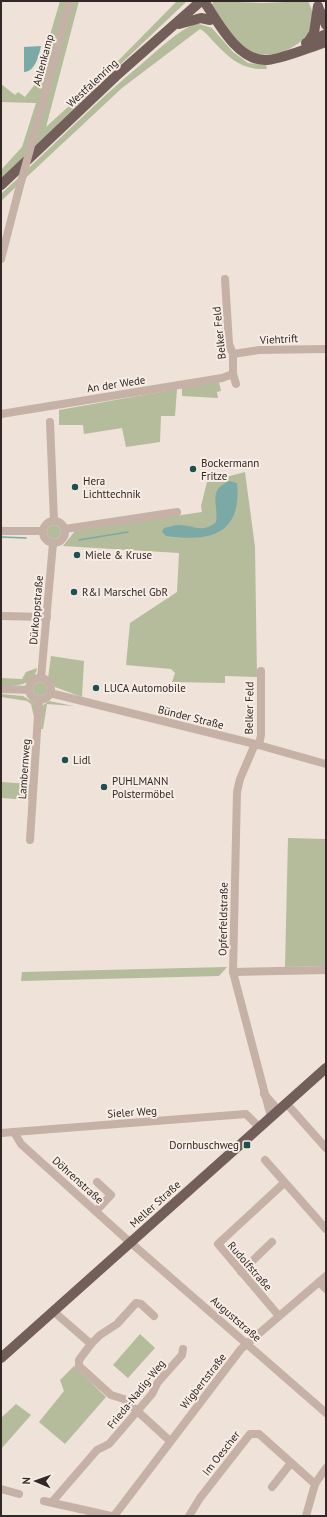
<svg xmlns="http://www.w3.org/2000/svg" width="327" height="1517" font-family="'PT Sans',sans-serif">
<rect width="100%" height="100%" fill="#eee2d9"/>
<!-- green -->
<g fill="#b4bc9b">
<polygon points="60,1 79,1 46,127 116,63 177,1 187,1 1,178 1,170 22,147 36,103 1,102 1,84 15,95 18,92 25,97 36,83"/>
<path d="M213 1 263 3 308 1C310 6 313 11 313 15 317 42 273 62 252 52 234 43 223 22 212 6Z"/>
<path d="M196 23 212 28 233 52 248 63 266 65 267 69C242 70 231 60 214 42 210 38 206 32 200 29L122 88 1 201V194C49 150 94 103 145 61 161 47 177 32 196 23Z"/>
<polygon points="219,382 221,391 217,392 218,398 182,396 182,388"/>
<polygon points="177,389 175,416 161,416 160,442 126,447 122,428 84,434 83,425 59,425 59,410"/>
<polygon points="245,472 255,547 257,677 225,676 225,683 172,682 175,673 171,669 126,665 130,623 177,592 179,553 63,546 75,531 202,512 201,506 207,482"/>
<circle cx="54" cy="532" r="7"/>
<polygon points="51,656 84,661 82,697 55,687 48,678"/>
<path d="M37 668C34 686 16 686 1 686V678L22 679 26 672Z"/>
<circle cx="40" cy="689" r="7"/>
<polygon points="1,694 23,696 36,704 35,721 31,704 27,701 1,697"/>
<polygon points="49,701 74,706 47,704 43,729 41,729 42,706"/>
<polygon points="1,782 31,784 30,800 1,798"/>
<polygon points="288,838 326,839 326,966 285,967"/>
<polygon points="227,967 219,976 21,981 22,972"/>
<polygon points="140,1334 155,1348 128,1378 113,1365"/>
<polygon points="74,1366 106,1397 65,1444 39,1422 64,1391 60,1380"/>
<polygon points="16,1404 31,1415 2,1448 1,1418"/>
</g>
<!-- water -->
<g fill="#7ba9a6">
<path d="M41 46C39 55 35 72 24 72V47Z"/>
<path d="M229 481 237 483C242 535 210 542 166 536L162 532 164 528C169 527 174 525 179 525 194 525 202 534 216 522 219 504 207 491 229 481Z"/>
</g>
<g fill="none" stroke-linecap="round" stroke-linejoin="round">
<!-- stream -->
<g stroke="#7ba9a6" stroke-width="1.5">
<polyline points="1,537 26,538"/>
<polyline points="79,540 128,532"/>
</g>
<!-- minor -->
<g stroke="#c5b1a6" stroke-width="8">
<polyline points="37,124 70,1"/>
<polyline points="1,259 18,193"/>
<polyline points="225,279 229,344 233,354 233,374 236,384"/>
<polyline points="233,354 259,350 326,349"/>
<polyline points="1,414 222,378 233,374"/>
<polyline points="50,422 54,521"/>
<circle cx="54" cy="532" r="11"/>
<polyline points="65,529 177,512"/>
<polyline points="1,531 43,531"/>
<polyline points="1,616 47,617"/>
<polyline points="41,678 53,543"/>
<circle cx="40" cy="689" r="11"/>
<polyline points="1,689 29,690"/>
<polyline points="50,693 255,744 326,764"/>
<polyline points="255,744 240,779 237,792 233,972 271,1117"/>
<polyline points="259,745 261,735 261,671"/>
<polyline points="30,840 39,700"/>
<polyline points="233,972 326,970"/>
<polyline points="264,1094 278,1110"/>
<polyline points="286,1103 326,1148"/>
<polyline points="14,1132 21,1144 123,1236 326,1413"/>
<polyline points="1,1133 246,1114 259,1127"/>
<polyline points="265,1160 326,1229"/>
<polyline points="96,1211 111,1195 97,1182"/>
<polyline points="241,1272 272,1242"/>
<polyline points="319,1282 326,1289"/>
<polyline points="53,1311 91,1344 79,1360 79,1366 111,1395 124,1399 170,1441"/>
<polyline points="279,1316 218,1244 284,1183"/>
<polyline points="91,1344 100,1335 117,1324 136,1303 141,1304 154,1316"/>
<polyline points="272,1487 291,1463"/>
<polyline points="1,1489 19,1494"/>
<polyline points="44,1501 111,1516"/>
<polyline points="52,1502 97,1450 109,1444 152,1394 158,1382 182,1355 183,1349"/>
<polyline points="114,1516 241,1349 326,1276"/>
<polyline points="189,1516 200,1498 250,1434 259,1434 315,1484"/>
<polyline points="306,1516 315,1484 326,1468"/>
</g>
<!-- major -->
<g stroke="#735f59" stroke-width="10">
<path d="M204 1C217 21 238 62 267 60 286 58 307 48 326 42"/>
<polyline points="319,9 326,25"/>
<polyline points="179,24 201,18 210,20"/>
<polyline points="308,42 314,33 318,6"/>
<polyline points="306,43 326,34"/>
<polyline points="1,185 116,76 201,1"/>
<polyline points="1,1358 326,1068"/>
</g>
<!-- minor-bridge -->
<polyline stroke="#c5b1a6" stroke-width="8" points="18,193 37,124"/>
</g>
<!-- markers -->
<g fill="#20504e" stroke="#f7ede5" stroke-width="1.5">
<circle cx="193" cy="469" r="4"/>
<circle cx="75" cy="487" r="4"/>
<circle cx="77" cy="555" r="4"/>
<circle cx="74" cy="592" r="4"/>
<circle cx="96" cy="688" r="4"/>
<circle cx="65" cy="760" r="4"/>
<circle cx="104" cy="787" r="4"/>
<rect x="243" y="1141" width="8" height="8" rx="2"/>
</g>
<g text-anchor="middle" stroke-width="4" stroke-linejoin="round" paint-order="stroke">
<!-- street labels -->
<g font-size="11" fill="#322926" stroke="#f7ede5">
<text transform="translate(43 60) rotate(-75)" y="4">Ahlenkamp</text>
<text transform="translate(92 83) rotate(-43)" y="4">Westfalenring</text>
<text transform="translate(219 333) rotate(-96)" y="4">Belker Feld</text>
<text transform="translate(279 339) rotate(-3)" y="4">Viehtrift</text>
<text transform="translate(116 384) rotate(-9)" y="4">An der Wede</text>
<text transform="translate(36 610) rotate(-85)" y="4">Dürkoppstraße</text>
<text transform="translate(249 708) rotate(-89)" y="4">Belker Feld</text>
<text transform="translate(191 717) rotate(14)" y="4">Bünder Straße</text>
<text transform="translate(24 769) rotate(-86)" y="4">Lambernweg</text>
<text transform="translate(223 919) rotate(-89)" y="4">Opferfeldstraße</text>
<text transform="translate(132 1112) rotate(-4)" y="4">Sieler Weg</text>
<text transform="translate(78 1180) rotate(42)" y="4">Döhrenstraße</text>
<text transform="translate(155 1204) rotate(-42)" y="4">Meller Straße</text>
<text transform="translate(250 1266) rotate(49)" y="4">Rudolfstraße</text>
<text transform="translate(236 1319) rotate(41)" y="4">Auguststraße</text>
<text transform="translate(203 1381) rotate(-52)" y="4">Wigbertstraße</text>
<text transform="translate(136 1394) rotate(-51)" y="4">Frieda-Nadig-Weg</text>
<text transform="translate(221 1453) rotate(-52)" y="4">Im Oescher</text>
</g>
<!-- poi labels -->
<g font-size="11" fill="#322926" stroke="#f7ede5" text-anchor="start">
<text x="201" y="467">Bockermann<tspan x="201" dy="13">Fritze</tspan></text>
<text x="83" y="485">Hera<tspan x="83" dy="13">Lichttechnik</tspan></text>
<text x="85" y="559">Miele &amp; Kruse</text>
<text x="82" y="596">R&amp;I Marschel GbR</text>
<text x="104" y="692">LUCA Automobile</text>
<text x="73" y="764">Lidl</text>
<text x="112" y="785">PUHLMANN<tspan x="112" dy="13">Polstermöbel</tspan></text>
<text x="239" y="1149" text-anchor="end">Dornbuschweg</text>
</g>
</g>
<!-- border -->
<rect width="327" height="1517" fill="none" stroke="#322926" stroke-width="4"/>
<!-- north arrow -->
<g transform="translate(36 1481) rotate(272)" stroke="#f7ede5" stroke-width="3" paint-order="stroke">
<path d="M0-3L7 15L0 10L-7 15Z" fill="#322926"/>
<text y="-6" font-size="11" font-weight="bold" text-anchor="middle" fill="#322926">N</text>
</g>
</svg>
